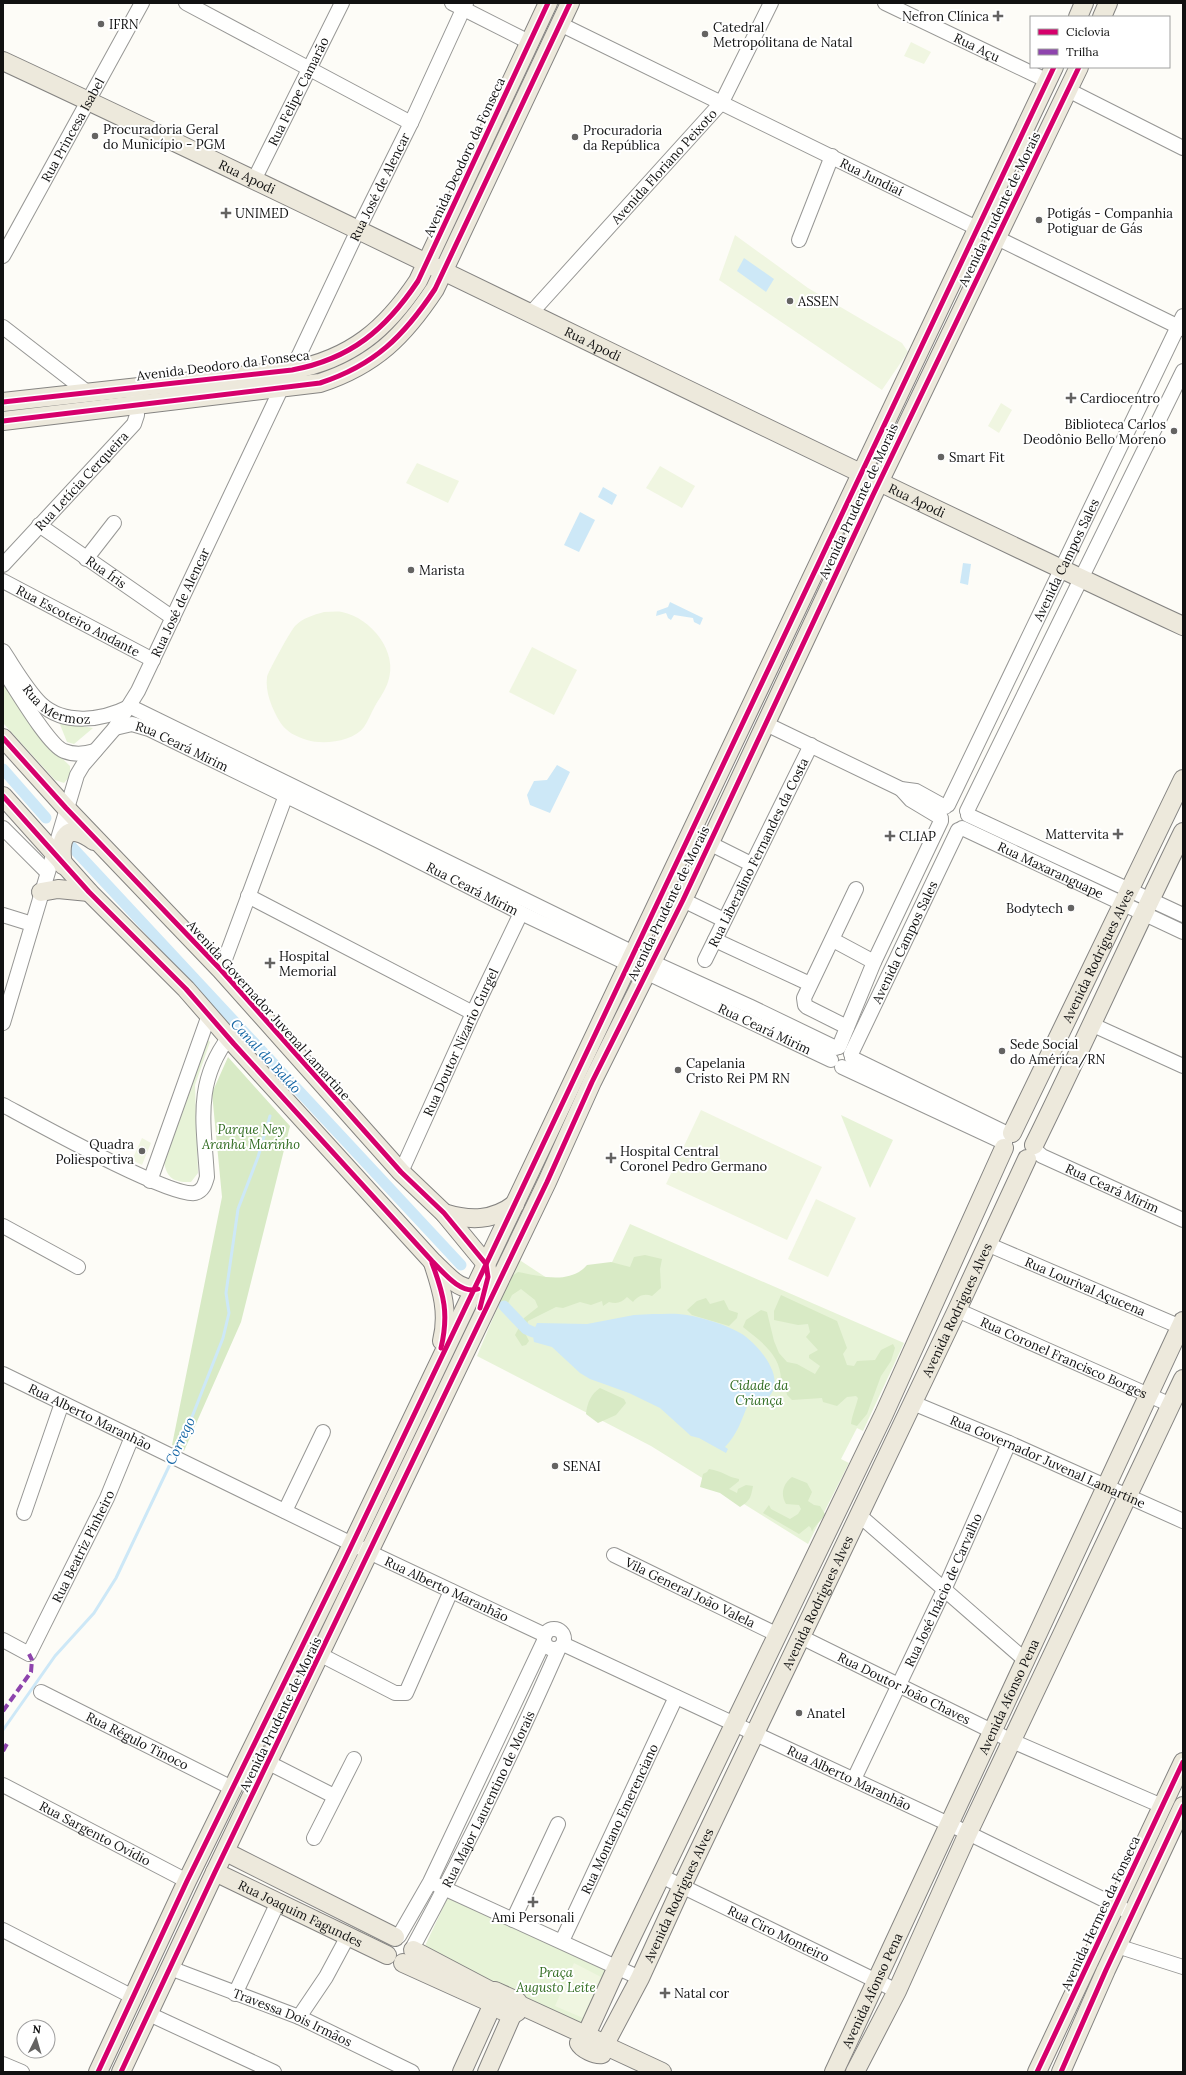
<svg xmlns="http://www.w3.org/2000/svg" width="1186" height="2075" font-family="Lora,serif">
<rect width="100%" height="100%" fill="#fdfcf7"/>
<!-- green -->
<g fill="#e7f3d7">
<polygon points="3,676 38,735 70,766 70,776 64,783 55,780 3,723"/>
<polygon points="59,722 93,728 74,744 67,742"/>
<path d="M207 1039 210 1042 195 1085 198 1173 191 1182C169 1183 165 1174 163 1154Z"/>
<polygon points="841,1115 893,1140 870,1188"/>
<polygon points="630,1224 904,1343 863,1431 857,1428 841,1459 849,1463 808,1544 651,1446 477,1356 518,1259 550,1280 606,1275"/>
<polygon points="449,1895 609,1972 583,2025 424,1948"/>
</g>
<!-- forest -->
<g fill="#d8eac5">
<polygon points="228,1057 290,1126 241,1322 184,1451 172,1445 222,1197 212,1093"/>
<path d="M645 1255 662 1259 660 1269 661 1288 652 1296C644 1293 638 1296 633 1302L627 1297C621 1303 617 1304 609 1302L603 1306 602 1301 591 1305 580 1302 563 1308 556 1307 528 1321 525 1333 529 1341 526 1345 522 1346 515 1335 524 1318 538 1307 535 1300 521 1289 512 1295 507 1305 500 1306 494 1303 509 1278 518 1272C540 1276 570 1285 587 1265L611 1262 630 1267 634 1257Z"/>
<path d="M781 1295 837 1321 847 1348 843 1354 847 1365 854 1366 857 1361 875 1360 881 1350 893 1344 895 1348 891 1361 881 1376 867 1414 857 1426 851 1424C852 1415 856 1407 858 1398L856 1396 847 1397 837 1406 823 1402 822 1398 792 1400 787 1395 785 1385 781 1383C782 1356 763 1343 743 1327L746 1320 761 1310 767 1312 774 1341 779 1353 787 1362 797 1364 815 1374 820 1366 809 1358V1355L818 1350 806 1337 810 1332 808 1324 798 1325 774 1320V1311Z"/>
<polygon points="706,1298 710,1304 724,1300 729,1310 738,1313 737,1318 729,1326 692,1315 687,1310 697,1301"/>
<path d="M600 1388 624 1399 626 1403 616 1415 598 1423 586 1414C587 1403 591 1394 600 1388Z"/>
<path d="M709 1469C723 1471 727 1477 739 1479V1481L729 1489 737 1493 738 1489 746 1485 753 1486C751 1497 750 1501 740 1507L720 1493 700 1487 703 1474 707 1472Z"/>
<path d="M792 1477 807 1483 812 1492 808 1501 814 1505 820 1506 825 1514C821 1522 815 1524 812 1532L811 1528 809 1526 799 1534 763 1513 769 1505 771 1509 790 1519 798 1514 801 1509 799 1505 786 1504C780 1494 783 1484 792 1477Z"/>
</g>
<!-- pitch -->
<g fill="#f0f6e1">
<polygon points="911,42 931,52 924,64 904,56"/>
<polygon points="735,235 808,288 902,343 908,352 882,390 719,280"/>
<polygon points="1001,403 1012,410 999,433 988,426"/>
<polygon points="417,463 459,481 448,503 406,483"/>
<polygon points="660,466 695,486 682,508 646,488"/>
<path d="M324 612C330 612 337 611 342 612 371 618 399 652 388 682 385 691 379 699 375 706 371 713 368 721 364 727 353 742 323 745 307 740 297 737 286 732 280 722 272 709 265 692 267 677 268 672 291 630 295 626 303 618 313 615 324 612Z"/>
<polygon points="532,647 577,670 554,715 509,692"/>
<polygon points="701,1110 822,1167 787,1240 666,1184"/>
<polygon points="142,1138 151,1143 142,1165 132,1160"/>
<polygon points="816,1199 856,1218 828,1277 788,1259"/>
<polygon points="574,1963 601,1977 583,2018 555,2006"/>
</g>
<!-- water -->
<g fill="#cde8f7">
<polygon points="744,258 774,279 766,292 737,271"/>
<polygon points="603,487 617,495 612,505 598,497"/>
<polygon points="580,512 595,520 579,552 564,545"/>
<polygon points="963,563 971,564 968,585 960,583"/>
<polygon points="670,602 703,618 700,625 694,622 693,618 674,615 671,620 668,618 666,613 656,616 657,611 668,607"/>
<polygon points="557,765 570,772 550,813 530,805 527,795 534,781 547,780"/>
<path d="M653 1314C664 1314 676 1313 687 1315 704 1318 727 1325 742 1334 760 1346 792 1384 763 1401 760 1403 753 1403 748 1404 742 1419 737 1435 725 1447L728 1449 726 1453 699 1438 691 1436 660 1408 629 1393 590 1379 580 1373 552 1347 534 1342C532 1334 534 1330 537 1323L587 1324 634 1315Z"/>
</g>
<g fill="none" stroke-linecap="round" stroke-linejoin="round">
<!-- stream -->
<g stroke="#cde8f7" stroke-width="3">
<polyline points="175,1454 190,1422 223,1338 229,1313 226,1293 238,1209 258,1157 270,1116"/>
<polyline points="3,1730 55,1656 94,1613 116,1578 172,1460"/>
</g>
<!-- canal -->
<g stroke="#cde8f7" stroke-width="11">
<polyline points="3,769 46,818"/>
<polyline points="72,847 461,1265"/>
<polyline points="504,1306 526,1329 533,1332"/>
</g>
<defs>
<g id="minor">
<polyline points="186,3 411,123"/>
<polyline points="452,3 529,42"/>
<path id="s1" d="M885 3 1048 81"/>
<path id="s2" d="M560 24 1183 329"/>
<polyline points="1068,90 1183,148"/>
<path id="s3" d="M254 180 342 3"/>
<polyline points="799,240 832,156"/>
<path id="s4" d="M3 256 142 3"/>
<path id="s5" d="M531 313 722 102 771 3"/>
<polyline points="3,327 87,392"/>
<path id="s6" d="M292 370 358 230 411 123 466 3"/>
<path id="s7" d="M39 525 173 618"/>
<polyline points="86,559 114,523"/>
<path id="s8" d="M3 565 134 424 137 415 136 396"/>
<path id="s9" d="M3 581 153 660"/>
<path id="s10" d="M3 651C15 669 26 689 41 704 65 726 103 720 129 707"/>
<path d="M3 670C15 687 48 745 64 751 74 755 85 754 95 751"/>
<polyline points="129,706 652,962 749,1006 836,1048"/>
<polyline points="766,724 901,789 916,791 945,807"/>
<path id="s11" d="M115 728 132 724 149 729 379 841 521 913 831 1060"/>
<polyline points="901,789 911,800 941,818"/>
<path id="s12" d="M948 805 1183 316"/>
<polyline points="967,811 1183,371"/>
<polyline points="968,815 1183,915"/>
<polyline points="3,828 47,872"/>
<path id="s13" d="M962 828 1183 932"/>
<polyline points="709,843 751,864"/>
<polyline points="248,896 473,1013"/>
<polyline points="683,900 724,920"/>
<polyline points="3,915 32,924"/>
<polyline points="715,940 810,984"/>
<polyline points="833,940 874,962"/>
<path id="s14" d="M705 960 811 745"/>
<polyline points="221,970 289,787"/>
<path id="s15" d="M3 1023 77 775 83 765 115 728 138 691 281 389"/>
<polyline points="1093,1025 1183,1066"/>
<polyline points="847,1027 807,1007 805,1005 804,998 856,889"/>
<polyline points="839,1047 874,962 941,821"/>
<path id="s16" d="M851 1054 958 830"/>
<polyline points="852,1058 1010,1135"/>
<polyline points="842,1067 1005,1143"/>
<path d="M3 1105C33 1121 171 1198 195 1193 203 1191 205 1184 207 1177 204 1124 194 1083 229 1037"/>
<path id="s17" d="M1034 1149 1042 1156 1183 1220"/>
<path id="s18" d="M401 1172 473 1013 521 913"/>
<polyline points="150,1181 209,1015"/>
<polyline points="3,1226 78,1267"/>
<path id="s19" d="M987 1244 1183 1328"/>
<path id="s20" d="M957 1310 1171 1405"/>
<path id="s21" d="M3 1374 352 1544 545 1635"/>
<path id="s22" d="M913 1403 1009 1443 1183 1521"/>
<polyline points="285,1511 323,1432"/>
<polyline points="24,1513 62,1403"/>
<polyline points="859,1515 1024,1659"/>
<path id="s23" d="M614 1555 778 1635"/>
<circle cx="554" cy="1639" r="10"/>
<path id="s24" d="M801 1637 1012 1741 1162 1806"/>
<path id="s25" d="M3 1640 29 1654 107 1498 132 1437"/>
<path id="s26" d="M563 1644 968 1833 1125 1910"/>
<polyline points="321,1655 395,1693 406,1693 451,1591"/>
<path id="s27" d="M41 1692 234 1789"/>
<polyline points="269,1763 334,1796"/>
<path id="s28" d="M854 1779 944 1590 1009 1443"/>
<path id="s29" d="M3 1785 187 1881"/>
<polyline points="314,1838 354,1759"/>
<path id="s30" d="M661 1876 897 1991"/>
<polyline points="437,1885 640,1978"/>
<polyline points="513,1920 558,1824"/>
<polyline points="3,1930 133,1997"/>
<polyline points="399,1936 430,1882 544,1641"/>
<path id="s31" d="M562 1941 676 1697"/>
<polyline points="1117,1946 1183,1967"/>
<path id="s32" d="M413 1947C466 1850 514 1750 559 1648"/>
<path id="s33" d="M170 1968 299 2017 412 2072"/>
<polyline points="235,1994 278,1902"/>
<polyline points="149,2014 274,2072"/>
<polyline points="299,2017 326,1977 348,1936"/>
<polyline points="3,2064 22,2072"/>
</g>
<g id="major">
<polyline points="1078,17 1084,3"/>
<polyline points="1102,17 1108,3"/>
<path id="s34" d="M3 61C398 245 787 442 1183 626"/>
<path d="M3 402 292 370C351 359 386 329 418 281L548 3"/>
<path d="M3 421 320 383C375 365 404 336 435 289L570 3"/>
<polyline points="3,738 66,808 221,970 401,1172 444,1213 486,1264 488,1274"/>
<path d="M3 796 89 892 186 989 234 1044 432 1261C447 1275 461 1295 483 1287"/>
<path d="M63 865C58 837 67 821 94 841"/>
<polyline points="41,892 58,889 89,892"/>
<path id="s35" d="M1012 1133 1183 779"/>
<path d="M1034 1145C1085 1041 1132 936 1183 832"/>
<path d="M444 1213C470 1221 493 1221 515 1204"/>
<path d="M433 1263C442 1290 449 1313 442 1341"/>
<polyline points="226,1852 395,1937"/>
<path id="s36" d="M215 1872 387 1955"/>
<polyline points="413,1950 489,1990"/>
<polyline points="403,1963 487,2001"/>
<path d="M520 2005 517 2012 512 2015 492 2006 487 2001 492 1991H495L517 2001 520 2005 605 2044 606 2046 602 2054C595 2055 582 2049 579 2043L583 2035"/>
<polyline points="586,2035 617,1967 884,1414 1004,1148"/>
<path id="s37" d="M605 2044 640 1978 682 1886 957 1310 1027 1159"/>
<polyline points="606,2046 662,2072"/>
<polyline points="98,2072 187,1881 345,1559 490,1256 1054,67"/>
<polyline points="121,2072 215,1872 547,1182 592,1082 683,900 873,495 1079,67"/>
<polyline points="462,2072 492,2006"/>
<polyline points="487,2072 512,2015"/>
<path id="s38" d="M834 2072 1183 1321"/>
<polyline points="855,2072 897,1991 968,1833 1183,1379"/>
<polyline points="1037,2072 1183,1762"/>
<polyline points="1061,2072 1106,1970 1183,1806"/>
</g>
</defs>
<!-- minor casing -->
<use href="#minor" stroke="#979795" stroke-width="16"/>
<!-- major casing -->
<use href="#major" stroke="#858482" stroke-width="20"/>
<!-- minor -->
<use href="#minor" stroke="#fffffe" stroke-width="14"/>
<!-- major -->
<use href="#major" stroke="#ede9dc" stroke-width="18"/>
<!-- quiet -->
<g stroke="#8e44ad" stroke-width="4" stroke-dasharray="8 4" stroke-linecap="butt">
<polyline points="3,1711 31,1672 32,1660 29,1654"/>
<polyline points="3,1751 8,1742"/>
</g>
<defs>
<g id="cycleway">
<path d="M3 402 292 370C351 359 386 329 418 281L548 3"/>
<path d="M3 421 320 383C375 365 404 336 435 289L570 3"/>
<polyline points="3,738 66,808 221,970 401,1172 444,1213 486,1264 488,1277 480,1308"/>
<path d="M3 796 89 892 186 989 234 1044 432 1261C443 1272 461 1295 478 1289"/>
<path d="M432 1263C444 1295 449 1314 441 1348"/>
<polyline points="98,2072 187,1881 345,1559 490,1256 1054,67"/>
<polyline points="121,2072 215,1872 547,1182 592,1082 683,900 873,495 1079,67"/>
<polyline points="1037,2072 1183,1762"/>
<polyline points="1061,2072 1106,1970 1183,1806"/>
</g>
</defs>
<!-- cycleway casing -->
<use href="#cycleway" stroke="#fff" stroke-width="8"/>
<!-- cycleway -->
<use href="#cycleway" stroke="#d6006c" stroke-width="5"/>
</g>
<!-- markers -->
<g fill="#646362" stroke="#fff" stroke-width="1.5">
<path d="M996 10h4v4h4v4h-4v4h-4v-4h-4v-4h4z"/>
<circle cx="101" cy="24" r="4"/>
<circle cx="705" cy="34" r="4"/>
<circle cx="95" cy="136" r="4"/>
<circle cx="575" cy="137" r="4"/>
<path d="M224 207h4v4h4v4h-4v4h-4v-4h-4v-4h4z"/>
<circle cx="1039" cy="220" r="4"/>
<circle cx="790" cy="301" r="4"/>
<path d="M1069 392h4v4h4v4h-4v4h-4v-4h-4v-4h4z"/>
<circle cx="1174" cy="431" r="4"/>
<circle cx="941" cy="457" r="4"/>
<circle cx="411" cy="570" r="4"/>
<path d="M1116 828h4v4h4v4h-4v4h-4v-4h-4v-4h4z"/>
<path d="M888 830h4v4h4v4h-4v4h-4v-4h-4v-4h4z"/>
<circle cx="1071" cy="908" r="4"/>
<path d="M268 957h4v4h4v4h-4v4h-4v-4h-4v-4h4z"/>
<circle cx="1002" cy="1051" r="4"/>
<circle cx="678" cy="1070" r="4"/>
<circle cx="142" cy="1151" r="4"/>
<path d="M609 1152h4v4h4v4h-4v4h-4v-4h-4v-4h4z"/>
<circle cx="555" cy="1466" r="4"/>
<circle cx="799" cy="1713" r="4"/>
<path d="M531 1896h4v4h4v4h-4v4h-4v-4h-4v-4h4z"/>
<path d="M663 1987h4v4h4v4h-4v4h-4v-4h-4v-4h4z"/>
</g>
<g text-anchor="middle" stroke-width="4" stroke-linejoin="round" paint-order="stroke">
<!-- poi labels -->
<g font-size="13" fill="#111" stroke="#fff" text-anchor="start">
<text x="989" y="21" text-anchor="end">Nefron Clínica</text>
<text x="109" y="29">IFRN</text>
<text x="713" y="32">Catedral<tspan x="713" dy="15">Metropolitana de Natal</tspan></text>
<text x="103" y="134">Procuradoria Geral<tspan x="103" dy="15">do Município - PGM</tspan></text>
<text x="583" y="135">Procuradoria<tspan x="583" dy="15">da República</tspan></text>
<text x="235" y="218">UNIMED</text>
<text x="1047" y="218">Potigás - Companhia<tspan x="1047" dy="15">Potiguar de Gás</tspan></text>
<text x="798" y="306">ASSEN</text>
<text x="1080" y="403">Cardiocentro</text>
<text x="1166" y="429" text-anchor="end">Biblioteca Carlos<tspan x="1166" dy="15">Deodônio Bello Moreno</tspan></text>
<text x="949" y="462">Smart Fit</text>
<text x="419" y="575">Marista</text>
<text x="1109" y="839" text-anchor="end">Mattervita</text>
<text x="899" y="841">CLIAP</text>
<text x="1063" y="913" text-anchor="end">Bodytech</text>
<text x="279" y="961">Hospital<tspan x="279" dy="15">Memorial</tspan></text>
<text x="1010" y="1049">Sede Social<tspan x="1010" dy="15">do América/RN</tspan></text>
<text x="686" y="1068">Capelania<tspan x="686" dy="15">Cristo Rei PM RN</tspan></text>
<text x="134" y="1149" text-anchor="end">Quadra<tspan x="134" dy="15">Poliesportiva</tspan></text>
<text x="620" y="1156">Hospital Central<tspan x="620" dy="15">Coronel Pedro Germano</tspan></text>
<text x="563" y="1471">SENAI</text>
<text x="807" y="1718">Anatel</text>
<text x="533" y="1922" text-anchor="middle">Ami Personali</text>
<text x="674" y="1998">Natal cor</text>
</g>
<!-- street labels -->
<g font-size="13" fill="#111" stroke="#fff">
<text dy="5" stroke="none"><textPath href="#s1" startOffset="102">Rua Açu</textPath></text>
<text dy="5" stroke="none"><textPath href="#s3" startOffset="99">Rua Felipe Camarão</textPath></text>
<text dy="5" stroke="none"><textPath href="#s4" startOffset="144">Rua Princesa Isabel</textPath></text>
<text transform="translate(464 157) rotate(-65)" y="5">Avenida Deodoro da Fonseca</text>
<text dy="5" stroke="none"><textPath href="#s5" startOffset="198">Avenida Floriano Peixoto</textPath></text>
<text dy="5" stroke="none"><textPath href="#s2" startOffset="347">Rua Jundiaí</textPath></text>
<text dy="5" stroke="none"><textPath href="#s34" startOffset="270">Rua Apodi</textPath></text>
<text dy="5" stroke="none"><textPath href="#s6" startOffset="203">Rua José de Alencar</textPath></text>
<text transform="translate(999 209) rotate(-64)" y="5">Avenida Prudente de Morais</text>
<text dy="5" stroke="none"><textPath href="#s34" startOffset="654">Rua Apodi</textPath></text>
<text transform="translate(223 365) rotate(-7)" y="5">Avenida Deodoro da Fonseca</text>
<text dy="5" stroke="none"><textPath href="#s8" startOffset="115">Rua Letícia Cerqueira</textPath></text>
<text transform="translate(858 501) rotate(-65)" y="5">Avenida Prudente de Morais</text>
<text dy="5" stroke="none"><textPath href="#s34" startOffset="1014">Rua Apodi</textPath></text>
<text dy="5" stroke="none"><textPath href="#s12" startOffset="272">Avenida Campos Sales</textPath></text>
<text dy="5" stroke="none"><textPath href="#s7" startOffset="82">Rua Íris</textPath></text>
<text dy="5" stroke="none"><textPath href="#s15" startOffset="461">Rua José de Alencar</textPath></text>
<text dy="5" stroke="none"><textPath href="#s9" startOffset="85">Rua Escoteiro Andante</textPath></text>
<text dy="5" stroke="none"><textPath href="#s10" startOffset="80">Rua Mermoz</textPath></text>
<text dy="5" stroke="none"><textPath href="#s11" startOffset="72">Rua Ceará Mirim</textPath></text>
<text dy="5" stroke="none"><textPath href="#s14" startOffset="120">Rua Liberalino Fernandes da Costa</textPath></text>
<text dy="5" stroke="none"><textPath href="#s13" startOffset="98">Rua Maxaranguape</textPath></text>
<text dy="5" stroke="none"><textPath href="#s11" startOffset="396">Rua Ceará Mirim</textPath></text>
<text transform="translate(668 903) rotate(-64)" y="5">Avenida Prudente de Morais</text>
<text dy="5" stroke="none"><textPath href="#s16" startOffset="124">Avenida Campos Sales</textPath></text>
<text dy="5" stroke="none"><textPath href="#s35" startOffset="197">Avenida Rodrigues Alves</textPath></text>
<text transform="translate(269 1010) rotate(48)" y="5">Avenida Governador Juvenal Lamartine</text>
<text dy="5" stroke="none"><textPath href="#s11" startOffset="720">Rua Ceará Mirim</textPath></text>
<text dy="5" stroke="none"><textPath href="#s18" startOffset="143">Rua Doutor Nizario Gurgel</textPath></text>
<text dy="5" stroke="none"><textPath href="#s17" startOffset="88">Rua Ceará Mirim</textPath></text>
<text dy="5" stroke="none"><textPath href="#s19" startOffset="107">Rua Lourival Açucena</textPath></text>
<text dy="5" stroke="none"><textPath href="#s37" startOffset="814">Avenida Rodrigues Alves</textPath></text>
<text dy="5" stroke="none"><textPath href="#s20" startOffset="117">Rua Coronel Francisco Borges</textPath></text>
<text dy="5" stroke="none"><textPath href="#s21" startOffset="97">Rua Alberto Maranhão</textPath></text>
<text dy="5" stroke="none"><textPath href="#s22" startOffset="147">Rua Governador Juvenal Lamartine</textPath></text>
<text dy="5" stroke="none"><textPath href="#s25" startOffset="150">Rua Beatriz Pinheiro</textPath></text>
<text dy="5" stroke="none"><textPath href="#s21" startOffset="493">Rua Alberto Maranhão</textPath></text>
<text dy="5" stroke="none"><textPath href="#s28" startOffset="209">Rua José Inácio de Carvalho</textPath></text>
<text dy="5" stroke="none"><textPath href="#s23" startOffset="85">Vila General João Valela</textPath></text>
<text dy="5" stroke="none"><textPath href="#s37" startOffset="490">Avenida Rodrigues Alves</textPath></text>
<text dy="5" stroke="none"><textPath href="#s24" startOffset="115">Rua Doutor João Chaves</textPath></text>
<text dy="5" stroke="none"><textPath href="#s38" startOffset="414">Avenida Afonso Pena</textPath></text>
<text transform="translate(280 1714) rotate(-64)" y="5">Avenida Prudente de Morais</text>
<text dy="5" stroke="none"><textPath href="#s27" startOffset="108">Rua Régulo Tinoco</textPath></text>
<text dy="5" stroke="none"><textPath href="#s26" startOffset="316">Rua Alberto Maranhão</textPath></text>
<text dy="5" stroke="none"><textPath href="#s32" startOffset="166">Rua Major Laurentino de Morais</textPath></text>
<text dy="5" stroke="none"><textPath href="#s31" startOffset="135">Rua Montano Emerenciano</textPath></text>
<text dy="5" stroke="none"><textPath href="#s29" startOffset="104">Rua Sargento Ovídio</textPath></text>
<text dy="5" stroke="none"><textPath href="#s37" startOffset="166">Avenida Rodrigues Alves</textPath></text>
<text dy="5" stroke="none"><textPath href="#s36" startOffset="95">Rua Joaquim Fagundes</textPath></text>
<text transform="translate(1100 1913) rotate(-65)" y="5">Avenida Hermes da Fonseca</text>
<text dy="5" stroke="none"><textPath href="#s30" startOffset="131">Rua Ciro Monteiro</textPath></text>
<text dy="5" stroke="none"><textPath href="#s38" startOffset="90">Avenida Afonso Pena</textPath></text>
<text dy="5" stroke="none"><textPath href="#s33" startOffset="132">Travessa Dois Irmãos</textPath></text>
</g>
<!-- park labels -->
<g font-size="13" font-style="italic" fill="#2f6b1f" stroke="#fff">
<text x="251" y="1134">Parque Ney<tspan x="251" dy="15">Aranha Marinho</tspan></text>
<text x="759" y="1390">Cidade da<tspan x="759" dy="15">Criança</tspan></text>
<text x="556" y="1977">Praça<tspan x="556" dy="15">Augusto Leite</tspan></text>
</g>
<!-- water labels -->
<g font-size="14" font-style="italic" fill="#1768a6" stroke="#fff">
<text transform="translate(266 1056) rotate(47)" y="5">Canal do Baldo</text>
<text transform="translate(180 1441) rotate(-65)" y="5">Corrego</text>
</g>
</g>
<!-- border -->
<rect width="1186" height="2075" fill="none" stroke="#111111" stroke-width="8"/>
<!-- legend -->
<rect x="1030" y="16" width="140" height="52" fill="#ffffff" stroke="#a0a0a0"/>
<rect x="1038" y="29" width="20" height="6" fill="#d6006c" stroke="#a0a0a0"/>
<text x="1066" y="36" font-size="12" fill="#111111">Ciclovia</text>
<rect x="1038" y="49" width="20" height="6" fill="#8e44ad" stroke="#a0a0a0"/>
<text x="1066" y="56" font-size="12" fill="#111111">Trilha</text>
<!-- north arrow -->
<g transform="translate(36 2039) rotate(5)"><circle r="19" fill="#ffffff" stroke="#a0a0a0"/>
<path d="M0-3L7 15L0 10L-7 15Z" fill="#646362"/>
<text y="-6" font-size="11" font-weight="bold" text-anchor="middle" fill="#111111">N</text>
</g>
</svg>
